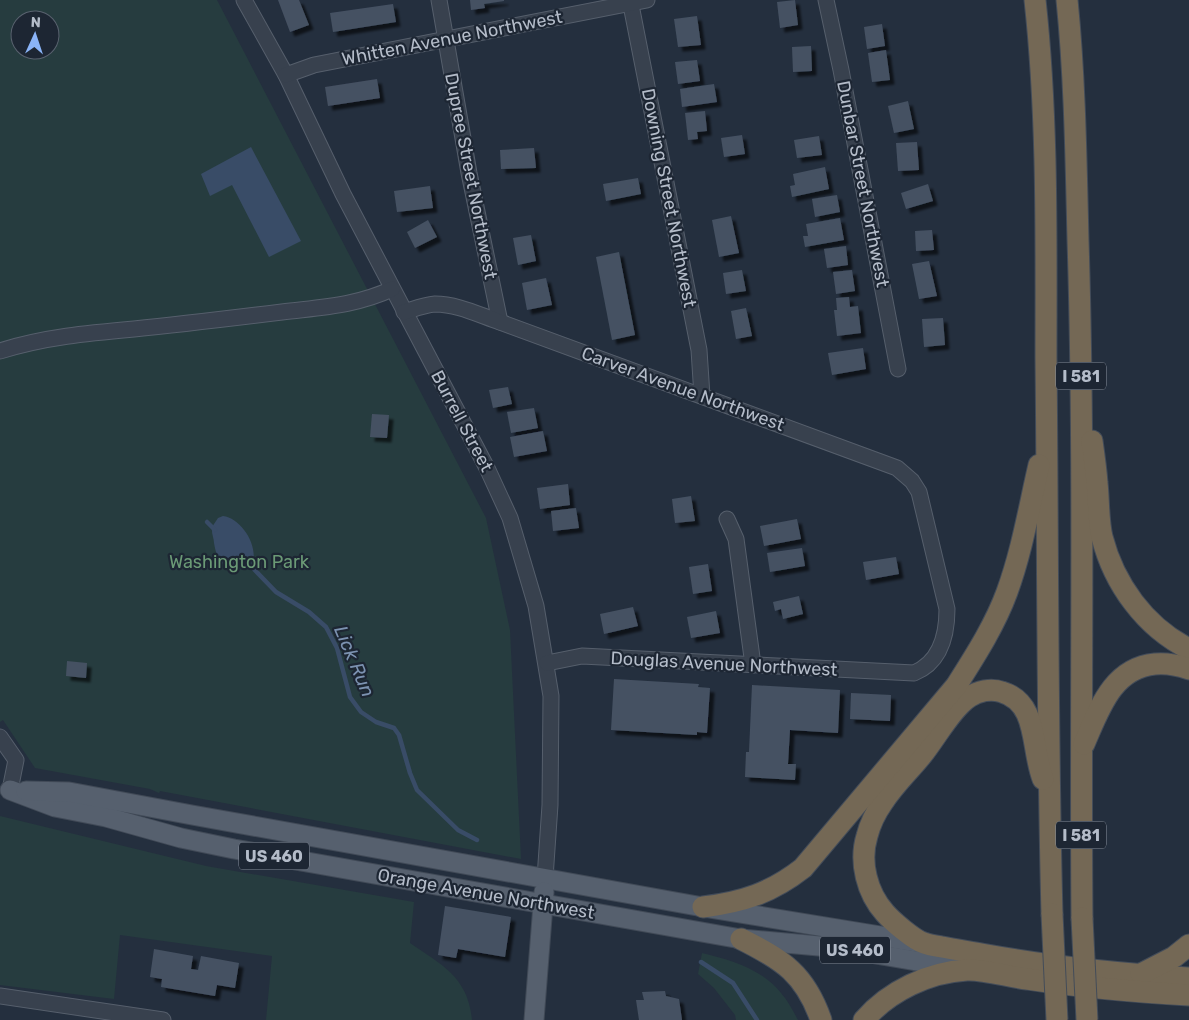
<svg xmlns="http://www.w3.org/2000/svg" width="1189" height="1020" font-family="Rubik,sans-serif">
<defs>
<filter id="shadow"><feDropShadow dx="4.5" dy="4.5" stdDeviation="1" flood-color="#0009"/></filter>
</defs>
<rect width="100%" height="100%" fill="#242f3e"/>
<!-- green -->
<g fill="#263c3f" fill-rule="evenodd">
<path d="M0 0H217L486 518 510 630 521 859 160 791 159 793 150 789 35 768 3 720 0 722ZM20 20H50V50H20Z"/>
<path d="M0 816 206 866 414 902 410 943C442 965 468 977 472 1020H266L272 956 120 935 114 999 0 985Z"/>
<path d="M702 953C731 960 762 969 781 993 788 1001 793 1011 798 1020H736L735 1015 714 988 698 974Z"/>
</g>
<!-- water -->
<g fill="#394c67">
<polygon points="251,147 301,241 269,257 232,185 210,196 201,174"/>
<path d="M223 516C242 518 261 549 251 567 228 572 218 567 214 543 214 538 211 533 212 527L218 518Z"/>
</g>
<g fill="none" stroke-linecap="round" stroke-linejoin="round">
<!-- stream -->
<g stroke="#394c67" stroke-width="4.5">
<polyline points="207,522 215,530"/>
<polyline points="249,564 276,592 309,612 326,627 337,648 350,697 361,712 376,722 394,728 399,735 410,773 417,790 458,830 477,840"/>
<polyline points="701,962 733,983 757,1020"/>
</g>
</g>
<!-- building -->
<g fill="#455162" filter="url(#shadow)">
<polygon points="278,0 299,0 309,25 290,32"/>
<polygon points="470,0 504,0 504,1 484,4 485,8 471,10"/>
<polygon points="795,0 798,25 780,28 777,2"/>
<polygon points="393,4 396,22 333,32 330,13"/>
<polygon points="697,16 701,45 678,47 674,19"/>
<polygon points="882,24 885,46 867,49 864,27"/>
<polygon points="811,46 812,71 793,72 792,47"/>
<polygon points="886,50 890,80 872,82 868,53"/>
<polygon points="697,60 700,81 678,84 675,62"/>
<polygon points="377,79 380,98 328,106 325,87"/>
<polygon points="714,84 717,102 682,107 680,89"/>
<polygon points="908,101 914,129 894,133 888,106"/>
<polygon points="705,111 707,131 697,132 698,139 688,140 685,113"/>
<polygon points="742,135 745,154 724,157 721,138"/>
<polygon points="819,136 822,155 797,158 794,140"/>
<polygon points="917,142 919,170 898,171 896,143"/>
<polygon points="534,148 536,168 501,169 500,150"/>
<polygon points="825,167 829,189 792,197 790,186 795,185 793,174"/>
<polygon points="638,178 641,194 606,201 603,184"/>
<polygon points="928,184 933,201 906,209 901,193"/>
<polygon points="430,186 433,208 397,212 394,191"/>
<polygon points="837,195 840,212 815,217 812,199"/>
<polygon points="731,216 739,253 719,257 712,220"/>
<polygon points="840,218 844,240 805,247 803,236 808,236 806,224"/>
<polygon points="428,220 437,237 415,248 407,232"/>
<polygon points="932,230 934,250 916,251 915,231"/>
<polygon points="531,235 536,261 518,265 513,238"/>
<polygon points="846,246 848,265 827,268 824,249"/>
<polygon points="619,252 635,335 612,340 596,257"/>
<polygon points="929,261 937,296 919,299 912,264"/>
<polygon points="742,270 746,291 726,294 723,273"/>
<polygon points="852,270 855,291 836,294 833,272"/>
<polygon points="546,278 552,305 527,310 522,283"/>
<polygon points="849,297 850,307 858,306 861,333 837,336 834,310 837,310 836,298"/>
<polygon points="746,308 752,336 736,339 731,311"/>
<polygon points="943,318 945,345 924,347 922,319"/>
<polygon points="863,348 866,369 832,375 828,353"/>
<polygon points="508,387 512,404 493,408 489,390"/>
<polygon points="534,408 538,428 511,433 507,412"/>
<polygon points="372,414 389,415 387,438 370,437"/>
<polygon points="543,431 547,451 514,457 510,437"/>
<polygon points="568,484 570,505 540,509 537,488"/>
<polygon points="691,496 695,521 675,523 672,499"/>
<polygon points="576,508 579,528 553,531 551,511"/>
<polygon points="797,519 801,539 764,546 760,526"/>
<polygon points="802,548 805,566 770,572 767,553"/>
<polygon points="896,557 899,574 866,580 863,562"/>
<polygon points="708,564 712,591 693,594 689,567"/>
<polygon points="799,596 803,614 783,619 781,609 775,611 773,602"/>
<polygon points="633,607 638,626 604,634 600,614"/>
<polygon points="716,611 720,633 691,638 687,617"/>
<polygon points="67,661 87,663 86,678 66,676"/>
<polygon points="614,679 699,684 698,687 710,688 707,733 697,732 697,735 611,730"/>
<polygon points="752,685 840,690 838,733 790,730 788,764 796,764 795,780 745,777 746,752 749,752"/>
<polygon points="851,693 891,695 890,721 850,719"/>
<polygon points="445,906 511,917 505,957 458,949 456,958 438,955"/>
<polygon points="154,949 193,956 191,969 198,970 201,956 239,963 235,988 217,985 215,996 161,987 162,979 150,977"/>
<polygon points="665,991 666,996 679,999 682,1020 639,1020 636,1000 644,1000 642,992"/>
</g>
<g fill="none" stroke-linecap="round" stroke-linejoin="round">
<defs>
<g id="minor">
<polyline points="244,0 286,75 343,194 487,468 510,518 536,606 551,696 550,805 545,878"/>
<polyline points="439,0 469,173 500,322"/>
<polyline points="630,0 699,350 702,396"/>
<polyline points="826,0 841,70 898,369"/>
<polyline points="286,75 314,65 647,0"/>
<path d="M404 312C414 309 424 305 435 304 457 304 479 315 500 322L897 468 912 481 919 492 947 609C947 635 941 662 914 673L582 656 547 663"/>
<path d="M0 351C44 337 89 333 134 329 184 324 233 318 282 312 322 307 355 306 392 289"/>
<polyline points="727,519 736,539 753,665"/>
<polyline points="0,737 16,760 10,790"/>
<polyline points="0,996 163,1020"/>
</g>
<g id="major">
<polyline points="10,790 55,807 106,817 181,838 234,849 741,939 841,948 963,969"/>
<polyline points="26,791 69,792 192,815 703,907 923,943"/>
<polyline points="534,1020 544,892"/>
</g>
<g id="highway">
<path d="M1035 0C1048 119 1046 239 1046 358 1048 543 1047 729 1052 914"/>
<path d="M1067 0C1075 80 1076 160 1078 240 1085 465 1080 692 1082 918"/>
<path d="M1092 441C1094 455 1096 469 1097 483 1099 501 1098 520 1102 537 1114 584 1145 627 1189 649"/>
<path d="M1084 744C1099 710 1112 668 1155 664 1167 663 1178 665 1189 669"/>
<path d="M1043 779C1031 749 1039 703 1002 692 991 688 978 691 969 697 952 708 935 739 922 755 909 771 894 785 883 802 876 812 870 824 867 836 859 862 867 893 885 913 892 921 914 940 924 943 929 945 936 946 942 947 957 950 972 952 987 955 1054 967 1121 974 1189 978"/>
<path d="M703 907C743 902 771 893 803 868L956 686C975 656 995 625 1007 592 1022 551 1029 508 1039 465"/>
<path d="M741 939C783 960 805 974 821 1020"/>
<polyline points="1141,974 1174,957 1189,945"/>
<path d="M864 1020C889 991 929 972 967 970 982 969 1010 977 1027 979 1080 987 1135 992 1189 995"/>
</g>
</defs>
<!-- minor casing -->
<use href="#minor" stroke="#565f6c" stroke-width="17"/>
<!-- major casing -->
<use href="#major" stroke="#414a57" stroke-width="21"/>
<!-- highway casing -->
<use href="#highway" stroke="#434c59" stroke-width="23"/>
<!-- minor -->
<use href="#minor" stroke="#38414e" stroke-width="15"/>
<!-- major -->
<use href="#major" stroke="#56606e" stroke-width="19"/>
<!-- highway -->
<use href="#highway" stroke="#746855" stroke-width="21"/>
<defs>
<g id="highway-bridge">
<polyline points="1052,914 1057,1020"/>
<polyline points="1082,918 1087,1020"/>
</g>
</defs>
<!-- highway-bridge casing -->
<use href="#highway-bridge" stroke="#434c59" stroke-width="23" stroke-linecap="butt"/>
<!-- highway-bridge -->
<use href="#highway-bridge" stroke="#746855" stroke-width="21"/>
</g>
<g text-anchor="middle" stroke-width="4.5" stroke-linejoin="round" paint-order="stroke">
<!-- shield labels -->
<g fill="#1d2633" stroke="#878f9c" stroke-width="1">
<rect x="1056" y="362.5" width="50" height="27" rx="4"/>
<rect x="1056" y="821.5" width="50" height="27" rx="4"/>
<rect x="239" y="842.5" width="70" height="27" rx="4"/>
<rect x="820" y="936.5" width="70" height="27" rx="4"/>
</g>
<g font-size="16" font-weight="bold" fill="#b4bcc9">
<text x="1081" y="382">I 581</text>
<text x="1081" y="841">I 581</text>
<text x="274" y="862">US 460</text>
<text x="855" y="956">US 460</text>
</g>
<!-- street labels -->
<g font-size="18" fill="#b4bcc9" stroke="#1d2633">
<text transform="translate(452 38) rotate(-11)" y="6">Whitten Avenue Northwest</text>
<text transform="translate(471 176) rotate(79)" y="6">Dupree Street Northwest</text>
<text transform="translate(863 184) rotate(79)" y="6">Dunbar Street Northwest</text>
<text transform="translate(669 198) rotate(79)" y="6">Downing Street Northwest</text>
<text transform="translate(683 389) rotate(20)" y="6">Carver Avenue Northwest</text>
<text transform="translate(462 421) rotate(62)" y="6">Burrell Street</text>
<text transform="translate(724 664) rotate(3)" y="6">Douglas Avenue Northwest</text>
<text transform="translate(486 894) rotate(10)" y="6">Orange Avenue Northwest</text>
</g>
<!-- park labels -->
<g font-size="18" fill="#6b9a76" stroke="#1d2633">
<text x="239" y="568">Washington Park</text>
</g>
<!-- water labels -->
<g font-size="19" font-style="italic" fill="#7c92b1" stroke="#1d2633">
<text transform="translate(355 661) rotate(67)" y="7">Lick Run</text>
</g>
</g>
<!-- north arrow -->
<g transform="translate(35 35) rotate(3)"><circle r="24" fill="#1d2633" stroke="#59626f"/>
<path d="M0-4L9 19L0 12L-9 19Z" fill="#8ab4f8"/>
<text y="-8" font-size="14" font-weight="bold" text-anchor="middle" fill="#b4bcc9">N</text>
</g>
</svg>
